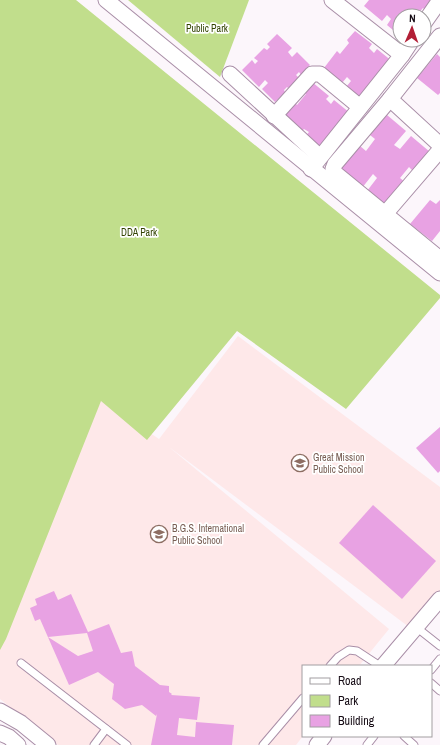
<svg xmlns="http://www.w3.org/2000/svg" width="440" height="745" font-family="'Archivo Narrow',sans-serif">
<rect width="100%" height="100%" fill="#fcf6fb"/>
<!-- education -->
<polygon fill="#fee8e9" points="238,336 440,487 440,594 413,630 169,447 389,629 359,666 303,666 303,736 296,745 58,745 0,699 0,639 101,400 159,439"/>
<!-- green -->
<g fill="#c1de8c">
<polygon points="0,0 76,0 440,295 440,298 346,409 237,331 147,440 101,401 6,639 0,650"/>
<polygon points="128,0 249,0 220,77"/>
</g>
<!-- building -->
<g fill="#e8a2e3" fill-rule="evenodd">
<polygon points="369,0 433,0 425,10 423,8 416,16 400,16 400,36 387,25 391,19 387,15 382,21 364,6"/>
<polygon points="355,31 372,44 369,48 374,53 377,49 393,62 362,99 346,87 351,81 347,77 342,83 324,68 337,51 340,54 349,43 347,40"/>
<polygon points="277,34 292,48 288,52 292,57 297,52 310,65 301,75 299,72 296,75 299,78 288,88 287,87 284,90 285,92 275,102 262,89 268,83 265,80 259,87 242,70 252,60 255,64 258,61 254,58 264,48 267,50 270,47 267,44"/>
<polygon points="437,54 440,57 440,93 438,95 417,78"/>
<polygon points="312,82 329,96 326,99 331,104 334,100 350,113 319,150 304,138 309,132 304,129 299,134 281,119 295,103 297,105 306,94 304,92"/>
<polygon points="387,115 406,131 394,145 400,149 411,136 430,152 414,172 409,167 400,178 406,183 386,207 367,191 377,178 373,174 362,188 340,170 360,146 366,151 375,139 370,135"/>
<polygon points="430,200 436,204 440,200 440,231 432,241 410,224"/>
<polygon points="440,427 440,471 438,473 416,448"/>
<polygon points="373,505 436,561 402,599 339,543"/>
<path d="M54 591 58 600 71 594 88 632 109 624 121 653 132 651 135 666 160 685 169 686V692L172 694 171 695 200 697 197 720 179 718 177 735 195 737 196 722 234 725 232 745H151L157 714 156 716 142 705 125 709 112 699 114 684 98 672 69 685 40 619 35 621 30 608 37 605 35 599ZM87 633 93 651 78 656 48 637Z"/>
</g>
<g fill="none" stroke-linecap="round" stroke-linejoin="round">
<defs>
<g id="service">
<polyline points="416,627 440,646"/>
<polyline points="21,663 127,745"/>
<polyline points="330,666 338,657 349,650 357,651 380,666"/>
<polyline points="431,670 440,659"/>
<polyline points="431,683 440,691"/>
<polyline points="404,736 414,745"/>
<polyline points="94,745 106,729"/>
<polyline points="263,745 303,698"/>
<polyline points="367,745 374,736"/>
</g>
<g id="minor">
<polyline points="106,0 440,273"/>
<polyline points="332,0 402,55 412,40"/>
<polyline points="424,23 440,0"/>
<polyline points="440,36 390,99 335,164 333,169 335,173 440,259"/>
<polyline points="230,74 320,157"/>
<polyline points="390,99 440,145"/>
<polyline points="274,116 312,74 320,74 360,107"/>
<polyline points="311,169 402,55"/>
<polyline points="379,221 440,150"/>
<polyline points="383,666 440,599"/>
<polyline points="0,711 21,723 48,745"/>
<polyline points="0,733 9,737 18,745"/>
<polyline points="317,745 324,736"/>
</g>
</defs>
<!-- service casing -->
<use href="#service" stroke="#a98ea7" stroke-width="9"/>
<!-- minor casing -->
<use href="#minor" stroke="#a98ea7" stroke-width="17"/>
<!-- service -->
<use href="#service" stroke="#fff" stroke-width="7"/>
<!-- minor -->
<use href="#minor" stroke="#fff" stroke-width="15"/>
</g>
<!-- icons -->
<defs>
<symbol id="school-ring" viewBox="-11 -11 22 22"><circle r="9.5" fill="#fff" stroke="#8d6e63" stroke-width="1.5"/><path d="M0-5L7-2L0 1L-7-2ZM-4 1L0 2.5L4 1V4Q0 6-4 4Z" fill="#8d6e63"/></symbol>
</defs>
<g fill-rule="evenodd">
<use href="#school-ring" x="290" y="453" width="20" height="20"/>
<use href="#school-ring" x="149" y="524" width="20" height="20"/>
</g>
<g text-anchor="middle" stroke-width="3.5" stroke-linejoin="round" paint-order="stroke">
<!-- park labels -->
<g font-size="10" fill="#314200" stroke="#fff">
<text x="207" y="32">Public Park</text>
<text x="139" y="236">DDA Park</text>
</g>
<!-- education labels -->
<g font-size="10" fill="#785e54" stroke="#fff" text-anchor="start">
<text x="313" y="461">Great Mission<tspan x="313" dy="12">Public School</tspan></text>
<text x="172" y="532">B.G.S. International<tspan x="172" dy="12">Public School</tspan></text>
</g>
</g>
<!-- legend -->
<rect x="302" y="665" width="130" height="72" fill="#ffffff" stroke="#a29ea1"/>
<rect x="310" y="678" width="20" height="6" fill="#ffffff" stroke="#a29ea1"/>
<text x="338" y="685" font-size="12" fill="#160c15">Road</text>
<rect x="310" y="695" width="20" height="12" fill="#c1de8c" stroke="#a29ea1"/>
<text x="338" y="705" font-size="12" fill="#160c15">Park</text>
<rect x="310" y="715" width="20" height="12" fill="#e8a2e3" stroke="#a29ea1"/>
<text x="338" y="725" font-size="12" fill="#160c15">Building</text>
<!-- north arrow -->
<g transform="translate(412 28) rotate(2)"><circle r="19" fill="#ffffff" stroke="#a29ea1"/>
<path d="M0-3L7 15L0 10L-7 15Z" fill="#b21f36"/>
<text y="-6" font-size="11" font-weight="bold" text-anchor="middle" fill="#160c15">N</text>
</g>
</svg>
